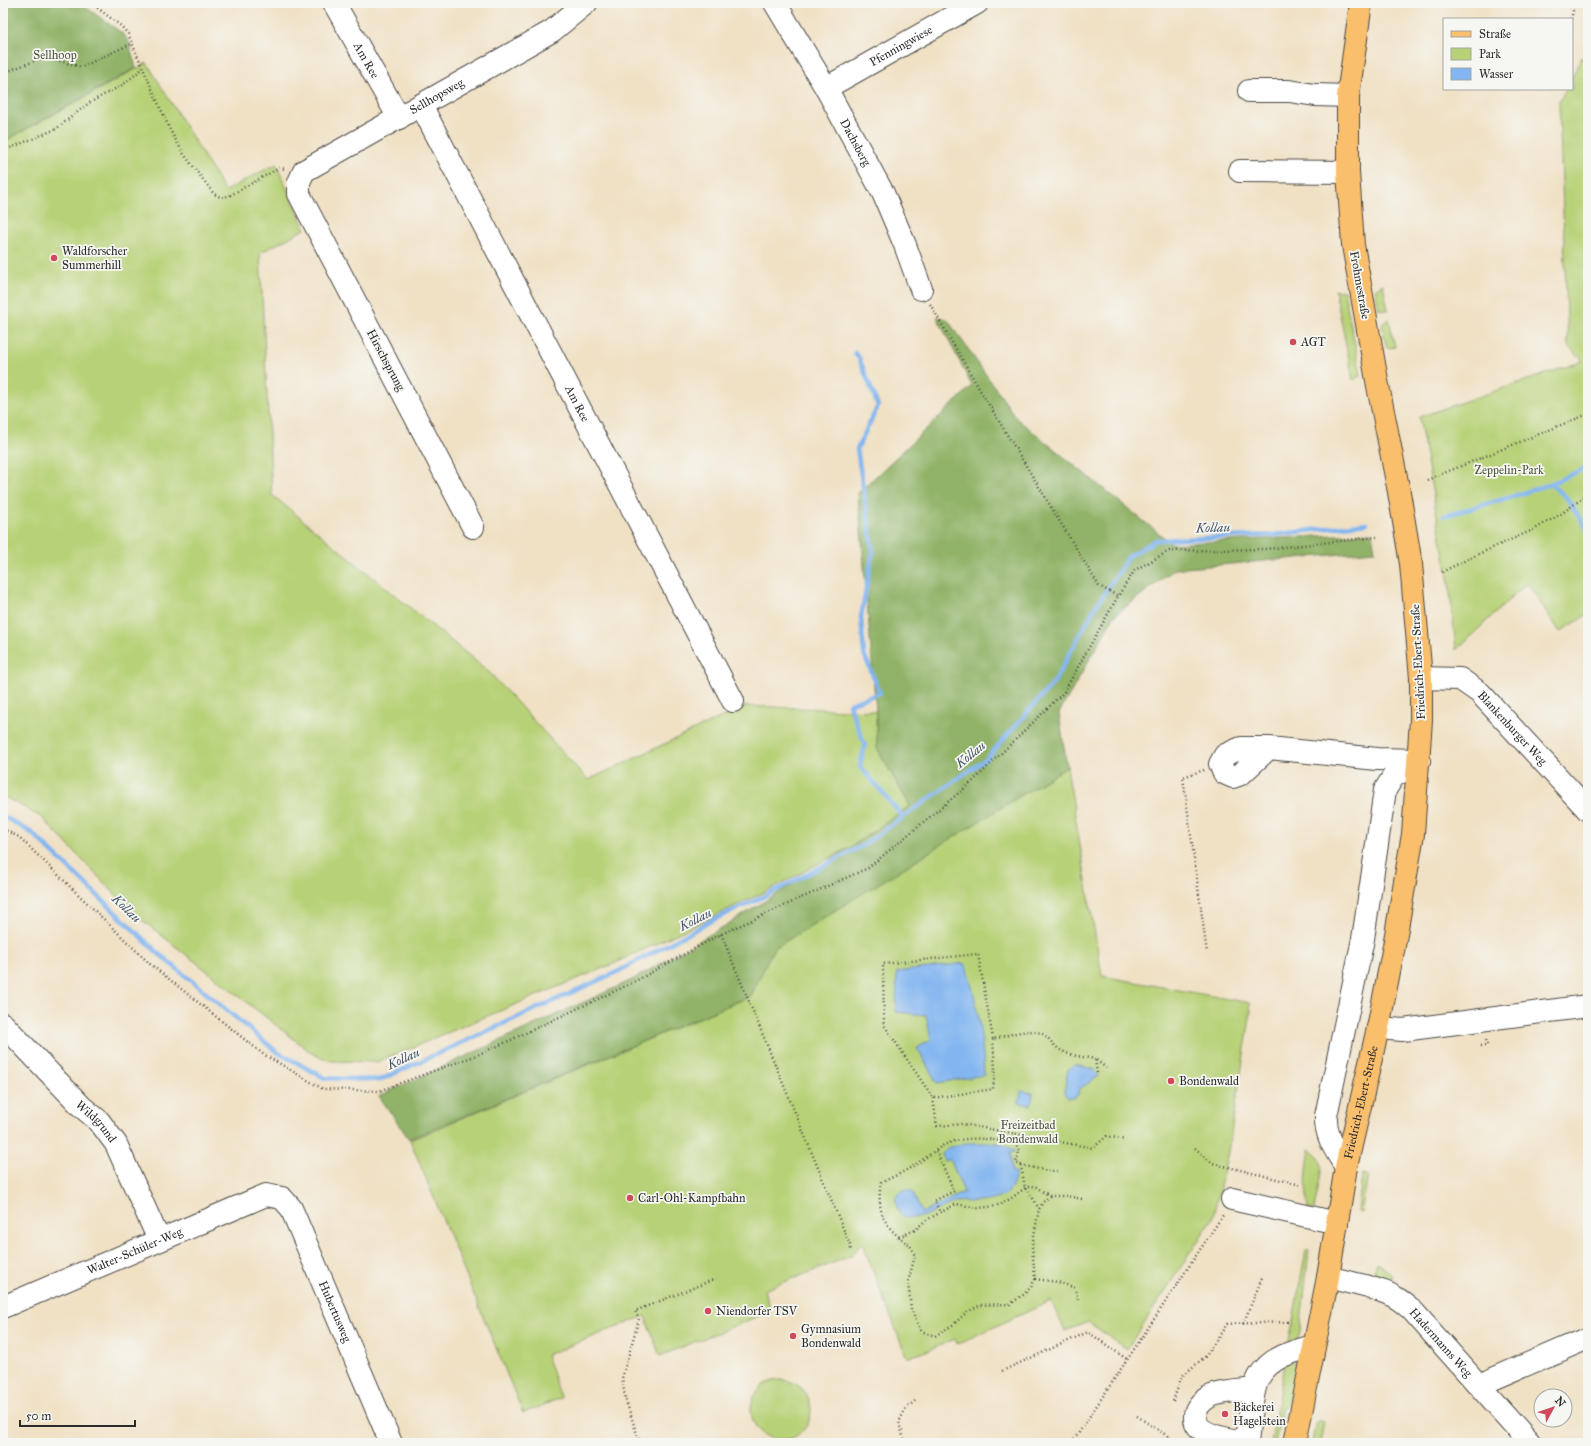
<svg xmlns="http://www.w3.org/2000/svg" width="1591" height="1446" font-family="'IM FELL Great Primer',serif">
<rect width="100%" height="100%" fill="#f6f6f2"/>
<filter id="ink" filterUnits="userSpaceOnUse"><feTurbulence type="fractalNoise" baseFrequency=".025" numOctaves="2"/><feDisplacementMap in="SourceGraphic" scale="8" xChannelSelector="R" yChannelSelector="G"/><feConvolveMatrix kernelMatrix="1 2 1 2 8 2 1 2 1" color-interpolation-filters="sRGB"/></filter>
<filter id="wash" filterUnits="userSpaceOnUse"><feTurbulence type="fractalNoise" baseFrequency=".012" numOctaves="4" result="noise"/><feDisplacementMap in="SourceGraphic" scale="16" xChannelSelector="R" yChannelSelector="G"/><feGaussianBlur stdDeviation="0.9" result="paint"/><feColorMatrix in="noise" values="0 0 0 0 0 0 0 0 0 0 0 0 0 0 0 0 0 1.4 0 .05"/><feComposite in="paint" operator="in"/></filter>
<g filter="url(#wash)">
<rect width="100%" height="100%" fill="#f0e1c5"/>
<!-- green -->
<g fill="#b7d177" stroke="#717e51">
<polygon points="1582,57 1588,62 1588,614 1560,632 1527,583 1456,650 1449,583 1419,417 1583,361 1568,346 1559,102 1566,89 1572,89 1572,77"/>
<polygon points="147,63 225,191 276,164 305,229 260,253 272,495 488,671 588,780 745,706 876,711 877,748 910,806 852,846 769,890 613,964 377,1062 331,1061 313,1054 133,913 41,817 3,796 3,142"/>
<polygon points="1383,284 1388,310 1379,309 1375,289"/>
<polygon points="1335,290 1344,291 1361,375 1353,380"/>
<polygon points="1389,319 1395,347 1389,348 1386,346 1382,324"/>
<polygon points="1056,720 1067,767 1102,976 1250,1003 1251,1012 1228,1152 1213,1218 1127,1349 1088,1322 1065,1331 1051,1301 957,1344 955,1339 929,1350 907,1358 862,1243 851,1256 764,1290 771,1311 660,1356 645,1316 546,1355 561,1398 523,1413 410,1140 744,999 719,940"/>
<path d="M1310 1149 1319 1157 1322 1167 1314 1210 1308 1209C1305 1185 1306 1172 1310 1149Z"/>
<polygon points="1362,1175 1368,1176 1361,1212 1358,1211"/>
<polygon points="1306,1250 1309,1250 1300,1332 1296,1342 1288,1347"/>
<polygon points="1377,1263 1393,1275 1388,1285 1372,1278"/>
<polygon points="1296,1361 1288,1405 1282,1408 1275,1443 1271,1443 1284,1363"/>
<circle cx="781" cy="1410" r="30"/>
<polygon points="1319,1421 1324,1422 1320,1443 1312,1443 1315,1424"/>
</g>
<!-- forest -->
<g fill="#91b368" stroke="#5e6f4a">
<polygon points="3,3 80,3 122,33 128,40 136,68 3,142"/>
<polygon points="937,317 947,319 1017,419 1172,544 1372,533 1375,551 1175,569 1114,616 1059,713 1067,767 773,949 751,996 409,1139 379,1096 632,980 740,917 852,846 910,806 877,748 876,711 858,493 972,386"/>
</g>
<!-- water -->
<g fill="#83b6f0" stroke="#57708e">
<path d="M965 963C977 999 983 1037 984 1075L937 1083 917 1048 931 1040 926 1015 896 1012 897 972Z"/>
<polygon points="1074,1065 1094,1069 1099,1076 1079,1089 1078,1095 1073,1098 1068,1098 1064,1093 1068,1069"/>
<polygon points="1021,1091 1033,1093 1031,1105 1019,1103"/>
<path d="M965 1143H1002L1015 1151 1010 1153 1012 1172H1016C1015 1175 1015 1180 1013 1184 1007 1199 988 1202 974 1202 968 1202 961 1201 956 1202 941 1206 909 1231 898 1210 896 1206 896 1201 895 1198L903 1190 912 1191 922 1213 964 1192 950 1159 944 1161 942 1153 947 1148Z"/>
</g>
<g fill="none" stroke-linecap="round" stroke-linejoin="round">
<!-- stream -->
<g stroke="#83b6f0" stroke-width="4.5">
<polyline points="855,353 859,358 878,406 857,449 873,551 861,617 864,654 880,693 849,704 865,745 860,766 903,817"/>
<polyline points="1550,484 1566,497 1588,530"/>
<polyline points="1444,516 1511,497 1550,484 1588,467"/>
<polyline points="3,816 32,833 158,953 277,1052 325,1078 380,1080 619,971 713,920 765,896 862,846 987,758 1054,682 1093,611 1129,556 1156,540 1274,535 1367,523"/>
</g>
</g>
</g>
<g filter="url(#ink)">
<g fill="none" stroke-linecap="round" stroke-linejoin="round">
<defs>
<g id="minor">
<path id="s1" d="M334 3 399 118"/>
<path id="s2" d="M775 3 826 88 883 193 905 245 921 289"/>
<path id="s3" d="M826 88 977 3"/>
<polyline points="1249,91 1289,91 1315,95 1348,96"/>
<path id="s4" d="M421 105 733 701"/>
<polyline points="1240,171 1348,172"/>
<path id="s5" d="M473 527 299 194V182L304 171 552 31 586 3"/>
<path id="s6" d="M1421 678 1460 679 1480 693 1588 810"/>
<polyline points="1269,748 1241,774 1233,777 1224,773 1220,764 1225,755 1241,748 1269,748 1377,759 1419,760"/>
<path id="s7" d="M3 1024 82 1107 99 1121 116 1144 159 1240"/>
<polyline points="1378,1028 1403,1030 1588,1006"/>
<path d="M1346 1167C1336 1151 1325 1136 1326 1116L1363 939 1385 790 1393 777 1419 760"/>
<polyline points="1232,1199 1337,1223"/>
<path id="s8" d="M1328 1277C1345 1282 1376 1287 1391 1295 1398 1298 1405 1304 1411 1309L1530 1443"/>
<path id="s9" d="M3 1307 266 1195 282 1198 291 1208 391 1443"/>
<polyline points="1479,1385 1588,1338"/>
<path d="M1247 1442C1231 1439 1193 1437 1195 1415 1195 1408 1203 1400 1209 1397 1217 1392 1244 1390 1254 1389"/>
<path d="M1247 1443C1249 1426 1251 1391 1259 1377 1270 1357 1294 1351 1314 1346"/>
</g>
<g id="major">
<path id="s10" d="M1295 1443 1328 1277 1346 1167 1378 1028 1394 946 1413 834 1421 720V678L1411 564 1399 492 1378 386 1353 245 1348 172V96L1361 3"/>
</g>
</defs>
<!-- minor casing -->
<use href="#minor" stroke="#494642" stroke-width="24"/>
<!-- major casing -->
<use href="#major" stroke="#494642" stroke-width="24"/>
<!-- path -->
<g stroke="#494642" stroke-width="2.5" stroke-dasharray="1 3" stroke-linecap="butt">
<polyline points="91,3 121,26 128,34 170,130 183,153 214,194 220,197 229,196 279,168 286,169"/>
<polyline points="1571,19 1575,3"/>
<polyline points="3,73 45,57 81,67 133,43"/>
<polyline points="3,151 56,129 89,103 124,84 142,69"/>
<polyline points="930,304 980,390 1099,586 1118,596"/>
<polyline points="1427,480 1588,414"/>
<polyline points="1584,497 1588,502"/>
<polyline points="1442,572 1474,556 1535,529 1561,514 1588,494"/>
<polyline points="1204,770 1183,777 1207,953"/>
<polyline points="3,829 19,837 150,964 263,1054 323,1089 379,1091 477,1055 502,1044 632,983 721,934 868,868 972,782 1064,692 1118,596 1135,570 1169,551 1266,549 1377,537"/>
<polyline points="721,934 850,1245 851,1250"/>
<path d="M993 1039 978 954 883 964 884 1025 933 1098 993 1089 995 1069 993 1039C1006 1036 1024 1029 1037 1032 1048 1034 1051 1044 1059 1049 1069 1056 1084 1057 1095 1059"/>
<polyline points="1480,1046 1487,1046 1486,1038"/>
<polyline points="1097,1073 1095,1059 1106,1068"/>
<polyline points="933,1098 937,1126 962,1124 1093,1148 1107,1136 1125,1140"/>
<polyline points="1195,1148 1212,1163 1301,1185"/>
<polyline points="936,1151 954,1191 934,1201 940,1212"/>
<polyline points="1021,1165 1048,1171 1057,1171"/>
<polyline points="1050,1196 1036,1187 1031,1186 1025,1188 1010,1199 996,1206 978,1208 956,1204 925,1221 915,1230 899,1237 910,1245 915,1256 908,1282 911,1309 921,1331 935,1336 954,1324 967,1312 981,1305 1010,1304 1023,1295 1031,1287 1035,1279 1032,1246 1039,1209 1043,1202 1050,1196 1067,1196 1082,1199"/>
<path d="M899 1237C881 1222 877 1205 881 1183 890 1178 900 1174 908 1169 921 1162 932 1152 944 1145 965 1135 995 1138 1016 1145L1019 1151 1016 1163 1021 1165 1025 1188 1033 1198 1039 1209"/>
<polyline points="1035,1279 1058,1282 1075,1288 1078,1300"/>
<polyline points="1243,1324 1263,1276"/>
<polyline points="1002,1371 1088,1332 1128,1360"/>
<polyline points="1173,1401 1182,1376 1206,1356 1227,1324 1288,1322"/>
<polyline points="1137,1416 1178,1443"/>
<polyline points="640,1443 625,1398 622,1378 639,1319 635,1311 715,1279"/>
<polyline points="905,1443 899,1422 906,1408 915,1401"/>
<polyline points="1072,1443 1223,1215"/>
</g>
<!-- minor -->
<use href="#minor" stroke="#fff" stroke-width="22"/>
<!-- major -->
<use href="#major" stroke="#f9bf6d" stroke-width="22"/>
</g>
</g>
<!-- markers -->
<g fill="#d1495b" stroke="#f6f6f2" stroke-width="1.5">
<circle cx="54" cy="258" r="4"/>
<circle cx="1293" cy="342" r="4"/>
<circle cx="1171" cy="1081" r="4"/>
<circle cx="630" cy="1198" r="4"/>
<circle cx="708" cy="1311" r="4"/>
<circle cx="793" cy="1336" r="4"/>
<circle cx="1225" cy="1414" r="4"/>
</g>
<g text-anchor="middle" stroke-width="3.5" stroke-linejoin="round" paint-order="stroke">
<!-- street labels -->
<g font-size="12" fill="#2b2b2b" stroke="#f6f6f2">
<text dy="4" stroke="none"><textPath href="#s3" startOffset="86">Pfenningwiese</textPath></text>
<text dy="4" stroke="none"><textPath href="#s1" startOffset="66">Am Ree</textPath></text>
<text dy="4" stroke="none"><textPath href="#s5" startOffset="552">Sellhopsweg</textPath></text>
<text dy="4" stroke="none"><textPath href="#s2" startOffset="161">Dachsberg</textPath></text>
<text transform="translate(1360 285) rotate(80)" y="4">Frohmestraße</text>
<text transform="translate(386 360) rotate(62)" y="4">Hirschsprung</text>
<text dy="4" stroke="none"><textPath href="#s4" startOffset="337">Am Ree</textPath></text>
<text transform="translate(1418 662) rotate(-93)" y="4">Friedrich-Ebert-Straße</text>
<text dy="4" stroke="none"><textPath href="#s6" startOffset="111">Blankenburger Weg</textPath></text>
<text dy="4" stroke="none"><textPath href="#s10" startOffset="347">Friedrich-Ebert-Straße</textPath></text>
<text dy="4" stroke="none"><textPath href="#s7" startOffset="135">Wildgrund</textPath></text>
<text dy="4" stroke="none"><textPath href="#s9" startOffset="143">Walter-Schüler-Weg</textPath></text>
<text dy="4" stroke="none"><textPath href="#s9" startOffset="428">Hubertusweg</textPath></text>
<text dy="4" stroke="none"><textPath href="#s8" startOffset="135">Hadermanns Weg</textPath></text>
</g>
<!-- park labels -->
<g font-size="12" fill="#4e543e" stroke="#f6f6f2">
<text x="55" y="59">Sellhoop</text>
<text x="1509" y="474">Zeppelin-Park</text>
<text x="1028" y="1129">Freizeitbad<tspan x="1028" dy="14">Bondenwald</tspan></text>
</g>
<!-- poi labels -->
<g font-size="12" fill="#2b2b2b" stroke="#f6f6f2" text-anchor="start">
<text x="62" y="255">Waldforscher<tspan x="62" dy="14">Summerhill</tspan></text>
<text x="1301" y="346">AGT</text>
<text x="1179" y="1085">Bondenwald</text>
<text x="638" y="1202">Carl-Ohl-Kampfbahn</text>
<text x="716" y="1315">Niendorfer TSV</text>
<text x="801" y="1333">Gymnasium<tspan x="801" dy="14">Bondenwald</tspan></text>
<text x="1233" y="1411">Bäckerei<tspan x="1233" dy="14">Hagelstein</tspan></text>
</g>
<!-- water labels -->
<g font-size="13" font-style="italic" fill="#455566" stroke="#f6f6f2">
<text transform="translate(1213 527) rotate(-2)" y="5">Kollau</text>
<text transform="translate(970 754) rotate(-39)" y="5">Kollau</text>
<text transform="translate(127 908) rotate(44)" y="5">Kollau</text>
<text transform="translate(695 919) rotate(-27)" y="5">Kollau</text>
<text transform="translate(403 1058) rotate(-25)" y="5">Kollau</text>
</g>
</g>
<!-- margin -->
<rect width="1591" height="1446" fill="none" stroke="#f6f6f2" stroke-width="16"/>
<!-- legend -->
<rect x="1443" y="18" width="130" height="72" fill="#f6f6f2" stroke="#a5a5a2"/>
<rect x="1451" y="31" width="20" height="6" fill="#f9bf6d" stroke="#a5a5a2"/>
<text x="1479" y="38" font-size="12" fill="#2b2b2b">Straße</text>
<rect x="1451" y="48" width="20" height="12" fill="#b7d177" stroke="#a5a5a2"/>
<text x="1479" y="58" font-size="12" fill="#2b2b2b">Park</text>
<rect x="1451" y="68" width="20" height="12" fill="#83b6f0" stroke="#a5a5a2"/>
<text x="1479" y="78" font-size="12" fill="#2b2b2b">Wasser</text>
<!-- north arrow -->
<g transform="translate(1553 1408) rotate(50)"><circle r="19" fill="#f6f6f2" stroke="#a5a5a2"/>
<path d="M0-3L7 15L0 10L-7 15Z" fill="#d1495b"/>
<text y="-6" font-size="11" font-weight="bold" text-anchor="middle" fill="#2b2b2b">N</text>
</g>
<!-- scale -->
<path d="M20 1420v6h115v-6" fill="none" stroke="#2b2b2b" stroke-width="2"/>
<text x="26" y="1420" font-size="12" fill="#2b2b2b" stroke="#f6f6f2" stroke-width="3" paint-order="stroke">50 m</text>
</svg>
